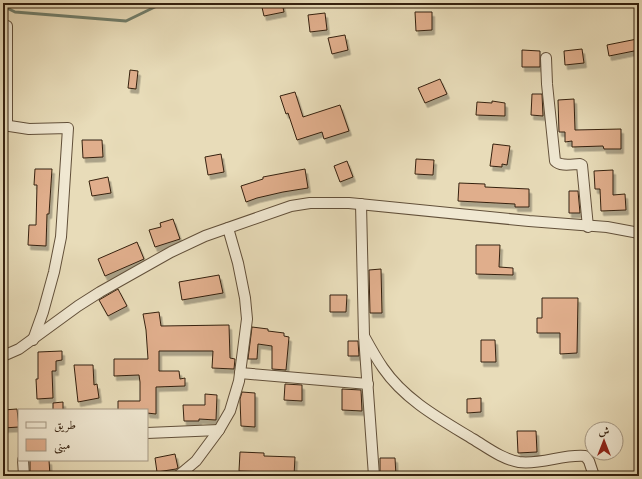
<svg xmlns="http://www.w3.org/2000/svg" width="642" height="479" font-family="'IM FELL Double Pica',Amiri,serif">
<defs>
<filter id="shadow"><feDropShadow dx="2.5" dy="4.5" stdDeviation="0" flood-color="#0004"/></filter>
</defs>
<rect width="100%" height="100%" fill="#e8dcb9"/>
<filter id="stains"><feTurbulence type="fractalNoise" baseFrequency=".005" numOctaves="4"/><feColorMatrix values="0 0 0 0 .2 0 0 0 0 .09 0 0 0 0 .02 0 0 0 .5 -.17"/></filter>
<radialGradient id="worn" r=".72"><stop offset=".6" stop-color="#630" stop-opacity="0"/><stop offset="1" stop-color="#630" stop-opacity=".3"/></radialGradient>
<g fill="none" stroke-linecap="round" stroke-linejoin="round">
<!-- stream -->
<polyline stroke="#717e6b" stroke-width="3" points="3,6 15,12 126,21 163,3"/>
</g>
<!-- building -->
<g fill="#e0ae8c" stroke="#35210f" filter="url(#shadow)">
<polygon points="261,3 282,3 284,12 264,16"/>
<polygon points="415,12 432,12 432,30 416,31"/>
<polygon points="325,13 327,30 310,32 308,15"/>
<polygon points="345,35 348,50 332,54 328,38"/>
<polygon points="637,39 639,50 609,56 607,45"/>
<polygon points="582,49 584,63 565,65 564,51"/>
<polygon points="522,50 540,51 540,67 522,67"/>
<polygon points="130,70 138,71 136,89 128,88"/>
<polygon points="440,79 447,94 425,103 418,88"/>
<polygon points="295,92 303,117 340,105 349,131 324,139 322,132 297,140 288,113 286,114 280,96"/>
<polygon points="532,94 542,94 543,116 531,115"/>
<polygon points="574,99 575,130 621,129 621,149 604,149 603,146 572,147 572,141 565,142 565,132 559,132 558,100"/>
<polygon points="492,101 505,103 505,116 476,115 477,102 492,103"/>
<polygon points="82,140 102,140 103,157 83,158"/>
<polygon points="493,144 510,146 507,165 502,164 502,167 490,166"/>
<polygon points="221,154 224,172 208,175 205,157"/>
<polygon points="416,159 434,160 433,175 415,174"/>
<polygon points="347,161 353,177 340,182 334,166"/>
<polygon points="35,169 52,169 49,214 47,214 46,246 28,245 29,225 36,225 37,185 34,185"/>
<polygon points="305,169 308,188 283,192 257,198 246,202 241,186 263,179 263,177"/>
<polygon points="613,170 613,195 625,194 626,210 601,211 600,189 595,189 594,171"/>
<polygon points="108,177 111,193 92,196 89,181"/>
<polygon points="459,183 485,184 485,187 529,189 529,207 515,207 515,204 458,201"/>
<polygon points="569,191 578,191 580,213 569,213"/>
<polygon points="173,219 180,239 155,247 149,230 161,227 160,223"/>
<polygon points="137,242 144,259 105,276 98,259"/>
<polygon points="476,245 500,245 499,267 513,268 513,275 476,274"/>
<polygon points="381,269 382,313 370,313 369,270"/>
<polygon points="219,275 223,293 182,300 179,282"/>
<polygon points="118,289 127,306 108,316 99,300"/>
<polygon points="330,295 347,295 346,312 330,312"/>
<polygon points="542,298 578,298 577,353 560,354 560,333 537,333 537,318 542,318"/>
<polygon points="159,312 161,326 229,325 230,358 235,359 234,369 212,368 213,351 159,351 159,371 179,371 180,379 185,378 185,386 156,387 156,414 147,413 147,410 118,410 118,401 140,401 140,382 139,375 114,376 114,359 148,359 146,330 143,314"/>
<polygon points="252,327 268,329 268,331 284,333 284,336 289,337 286,370 272,369 272,346 258,344 257,359 248,359"/>
<polygon points="481,340 495,340 496,362 481,362"/>
<polygon points="348,341 358,341 359,356 348,356"/>
<polygon points="62,351 62,360 56,361 56,371 52,371 53,398 37,399 36,379 38,379 38,352"/>
<polygon points="74,365 93,365 94,385 97,384 99,398 78,402"/>
<polygon points="285,384 302,385 302,401 284,400"/>
<polygon points="342,389 361,390 362,411 342,410"/>
<polygon points="242,392 255,393 255,427 241,426 240,399"/>
<polygon points="205,394 217,395 216,420 199,419 199,421 184,421 183,405 205,405"/>
<polygon points="481,398 481,412 467,413 467,399"/>
<polygon points="63,402 63,410 53,410 53,403"/>
<polygon points="17,409 19,427 3,428 3,410"/>
<polygon points="517,431 536,431 537,452 518,453"/>
<polygon points="240,452 264,453 264,456 295,457 294,476 269,476 269,472 239,471"/>
<polygon points="175,454 178,468 176,469 157,472 155,458"/>
<polygon points="380,458 395,458 396,476 380,476"/>
<polygon points="30,460 49,460 50,476 30,476"/>
</g>
<g fill="none" stroke-linecap="round" stroke-linejoin="round">
<defs>
<g id="minor">
<polyline points="7,26 7,126"/>
<path d="M546 58 547 84 555 161C561 167 572 164 580 164L582 165 588 227"/>
<polyline points="3,125 29,129 68,128 61,237 54,272 43,312 33,340"/>
<polyline points="361,204 364,336 374,476"/>
<path d="M364 336C370 347 376 358 383 368 405 400 440 419 473 439 488 448 502 459 519 462 541 465 563 454 585 456L589 461 594 476"/>
<polyline points="3,356 19,349 78,306 100,292 171,252 205,236 291,206 310,203 349,203 529,221 607,227 639,233"/>
<polyline points="240,373 368,384"/>
<polyline points="147,433 219,430"/>
<polyline points="23,460 24,476"/>
<polyline points="178,476 196,461 219,430 230,411 239,381 247,319 245,298 238,263 228,228"/>
</g>
</defs>
<!-- minor casing -->
<use href="#minor" stroke="#62503a" stroke-width="12"/>
<!-- minor -->
<use href="#minor" stroke="#f0e8d2" stroke-width="10"/>
</g>
<!-- margin -->
<rect width="642" height="479" fill="none" stroke="#e8dcb9" stroke-width="16"/>
<rect x="4" y="4" width="634" height="471" fill="none" stroke="#35210f" stroke-width="2"/>
<rect x="8" y="8" width="626" height="463" fill="none" stroke="#35210f"/>
<!-- legend -->
<rect x="18" y="409" width="130" height="52" fill="#f0e8d2" stroke="#a59884"/>
<rect x="26" y="422" width="20" height="6" fill="#f0e8d2" stroke="#a59884"/>
<text x="54" y="429" font-size="12" fill="#35210f">طريق</text>
<rect x="26" y="439" width="20" height="12" fill="#e0ae8c" stroke="#a59884"/>
<text x="54" y="449" font-size="12" fill="#35210f">مبنى</text>
<!-- north arrow -->
<g transform="translate(604 441)"><circle r="19" fill="#f0e8d2" stroke="#a59884"/>
<path d="M0-3L7 15L0 10L-7 15Z" fill="#8f2418"/>
<text y="-6" font-size="11" font-weight="bold" text-anchor="middle" fill="#35210f">ش</text>
</g>
<rect width="100%" height="100%" filter="url(#stains)"/>
<rect width="100%" height="100%" fill="url(#worn)"/>
</svg>
